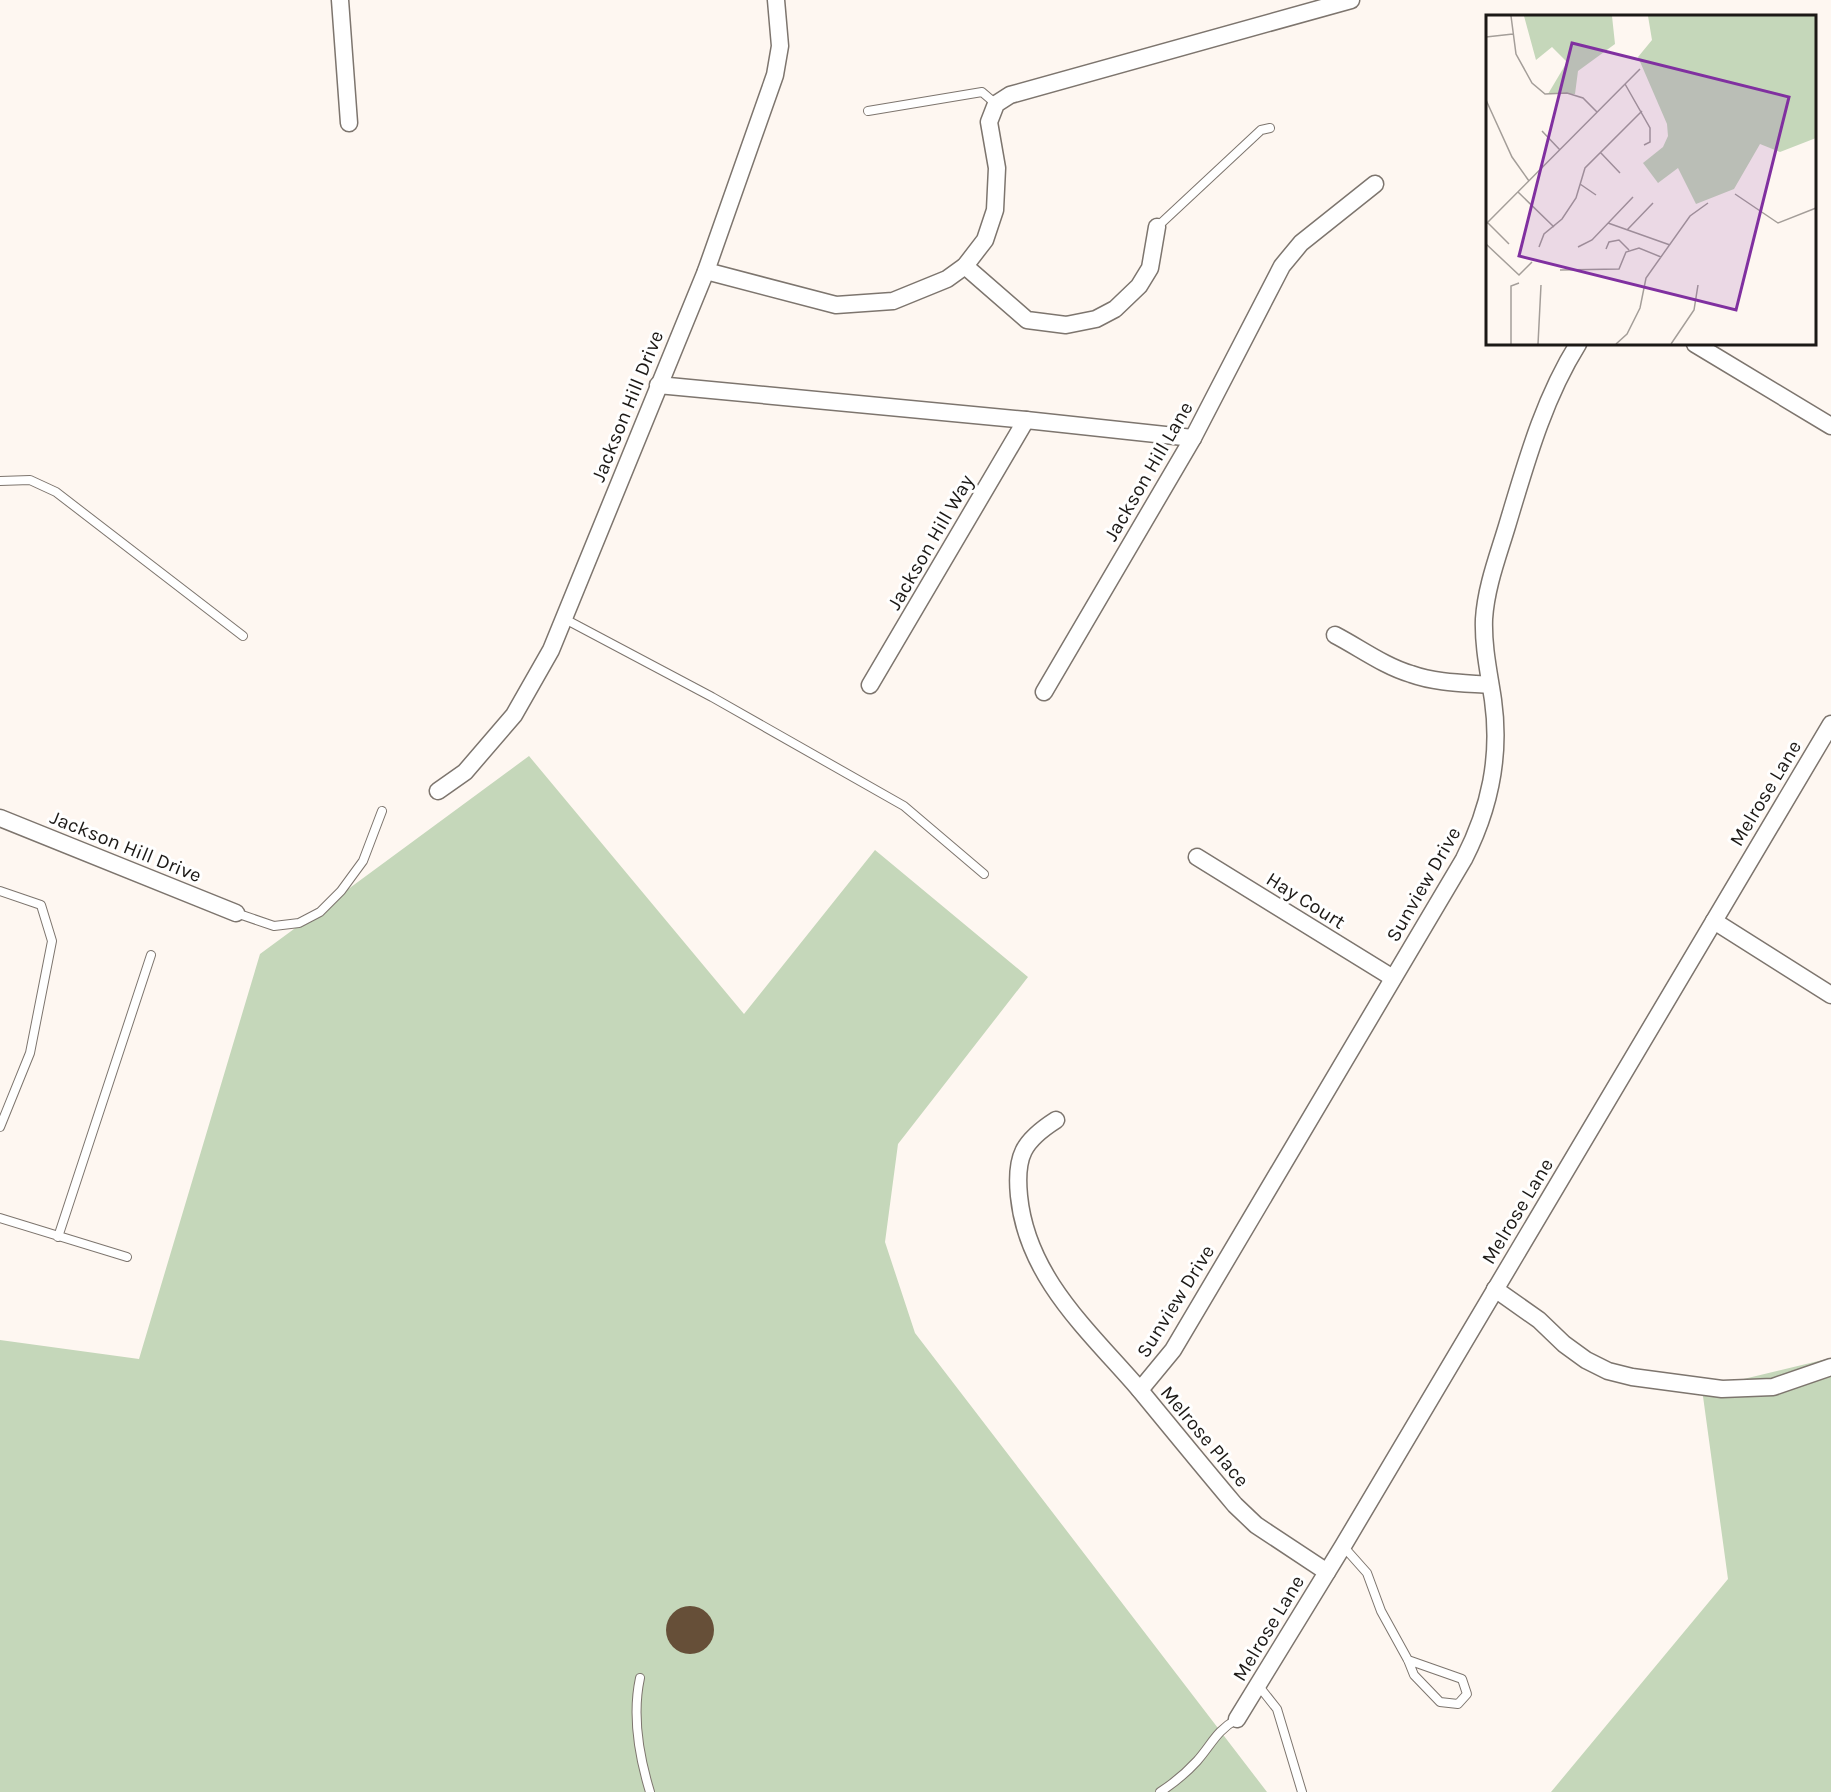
<svg xmlns="http://www.w3.org/2000/svg" width="1831" height="1792" font-family="Karla,sans-serif">
<rect width="100%" height="100%" fill="#fef7f1"/>
<!-- green -->
<g fill="#c5d7ba">
<polygon points="529,756 744,1014 875,850 1028,977 898,1144 885,1242 915,1333 1267,1792 0,1792 0,1340 139,1359 260,954"/>
<polygon points="1831,1358 1831,1792 1551,1792 1728,1579 1702,1389"/>
</g>
<!-- building -->
<circle fill="#664f38" cx="690" cy="1630" r="24"/>
<g fill="none" stroke-linecap="round" stroke-linejoin="round">
<defs>
<g id="lane">
<polyline points="868,111 982,92 996,104"/>
<polyline points="1157,227 1261,130 1270,128"/>
<polyline points="0,481 30,480 56,492 243,636"/>
<polyline points="563,618 712,697 904,806 984,874"/>
<polyline points="0,891 41,905 52,941 30,1053 0,1127"/>
<polyline points="236,913 274,926 299,923 320,912 341,891 363,861 382,811"/>
<polyline points="0,1218 127,1257"/>
<polyline points="58,1237 151,955"/>
<polyline points="1343,1546 1367,1573 1381,1611 1408,1660 1414,1675 1440,1702 1458,1704 1467,1694 1462,1679 1408,1660"/>
<path d="M640 1678C632 1715 639 1756 650 1792"/>
<polyline points="1258,1685 1277,1709 1302,1792"/>
<path d="M1160 1792C1174 1783 1186 1773 1197 1761 1212 1744 1216 1731 1237 1719"/>
</g>
<g id="street">
<polyline points="340,0 349,123"/>
<polyline points="965,266 1027,320 1066,325 1096,319 1115,309 1139,286 1150,268 1157,227"/>
<polyline points="706,271 836,305 893,301 947,279 965,266 985,240 995,210 997,168 989,122 996,104 1010,95 1351,0"/>
<polyline points="1695,344 1831,426"/>
<polyline points="658,385 1026,420 1193,438"/>
<path d="M1335 635C1360 648 1384 666 1411 674 1436 683 1463 683 1490 685"/>
<polyline points="870,685 1026,420"/>
<polyline points="1044,692 1193,438 1282,266 1301,243 1375,184"/>
<polyline points="438,791 465,772 514,715 551,650 706,271 775,75 780,46 776,0"/>
<polyline points="0,818 236,913"/>
<polyline points="1197,857 1393,978"/>
<polyline points="1714,921 1831,995"/>
<path d="M1056 1120C1023 1141 1015 1156 1019 1196 1027 1277 1088 1330 1139 1389 1171 1428 1203 1467 1235 1505L1256 1525 1327 1572"/>
<polyline points="1495,1289 1539,1320 1564,1344 1586,1360 1608,1371 1632,1377 1722,1389 1773,1387 1831,1367"/>
<path d="M1140 1390 1173 1350 1464 859C1490 808 1501 757 1493 700 1489 673 1483 647 1484 619 1486 587 1498 556 1507 526 1526 463 1543 400 1578 344"/>
<polyline points="1237,1719 1343,1546 1831,724"/>
</g>
</defs>
<!-- lane casing -->
<use href="#lane" stroke="#7d756e" stroke-width="10"/>
<!-- street casing -->
<use href="#street" stroke="#7d756e" stroke-width="19"/>
<!-- lane -->
<use href="#lane" stroke="#fff" stroke-width="8"/>
<!-- street -->
<use href="#street" stroke="#fff" stroke-width="16"/>
</g>
<g text-anchor="middle" stroke-width="6" stroke-linejoin="round" paint-order="stroke">
<!-- street labels -->
<g font-size="20" fill="#1c1916" stroke="#fff">
<text transform="translate(627 406) rotate(-68)" y="7">Jackson Hill Drive</text>
<text transform="translate(1148 471) rotate(-60)" y="7">Jackson Hill Lane</text>
<text transform="translate(930 542) rotate(-60)" y="7">Jackson Hill Way</text>
<text transform="translate(1765 793) rotate(-59)" y="7">Melrose Lane</text>
<text transform="translate(126 846) rotate(22)" y="7">Jackson Hill Drive</text>
<text transform="translate(1423 884) rotate(-60)" y="7">Sunview Drive</text>
<text transform="translate(1306 900) rotate(32)" y="7">Hay Court</text>
<text transform="translate(1517 1211) rotate(-59)" y="7">Melrose Lane</text>
<text transform="translate(1175 1301) rotate(-58)" y="7">Sunview Drive</text>
<text transform="translate(1205 1436) rotate(50)" y="7">Melrose Place</text>
<text transform="translate(1268 1628) rotate(-59)" y="7">Melrose Lane</text>
</g>
</g>
<!-- overview -->
<g transform="translate(1486 15)">
<rect width="330" height="330" fill="#fef7f1"/>
<path d="M38 1H126L129 29 92 56 89 79H62L81 47 66 32 50 45ZM162 1H330V123L294 137 274 129 248 174 210 189 192 153 172 168 157 148 177 132 182 121 181 109 152 42 166 25Z" fill="#c5d7ba"/>
<path fill="none" stroke="#a49e99" stroke-width="1.5" d="M25 1 30 39 46 68 59 79 81 78 97 83 111 97M0 22 27 19M139 69 164 113V127L158 130M0 85 26 142 43 166M56 116 74 135M114 137 134 158M94 169 110 180M32 177 68 212M249 179 292 208 330 193M2 208 23 229M122 208 184 230M0 209 154 54M141 215 167 188M0 229 33 260 46 247M53 232 58 219 76 204 90 183 99 153 156 96M92 232 106 225 147 182M120 234 123 227 133 225 143 235M74 255 133 254 140 237 153 233 175 242M25 329V271L33 268M52 329 55 270M130 329 141 319 154 293 160 263 204 201 222 188M185 329 208 295 212 270"/>
<path fill="#8030a0" fill-opacity="0.15" stroke="#8030a0" stroke-width="3" d="M86 28 303 82 250 295 33 241Z"/>
<rect width="330" height="330" fill="none" stroke="#1c1916" stroke-width="3"/>
</g>
</svg>
